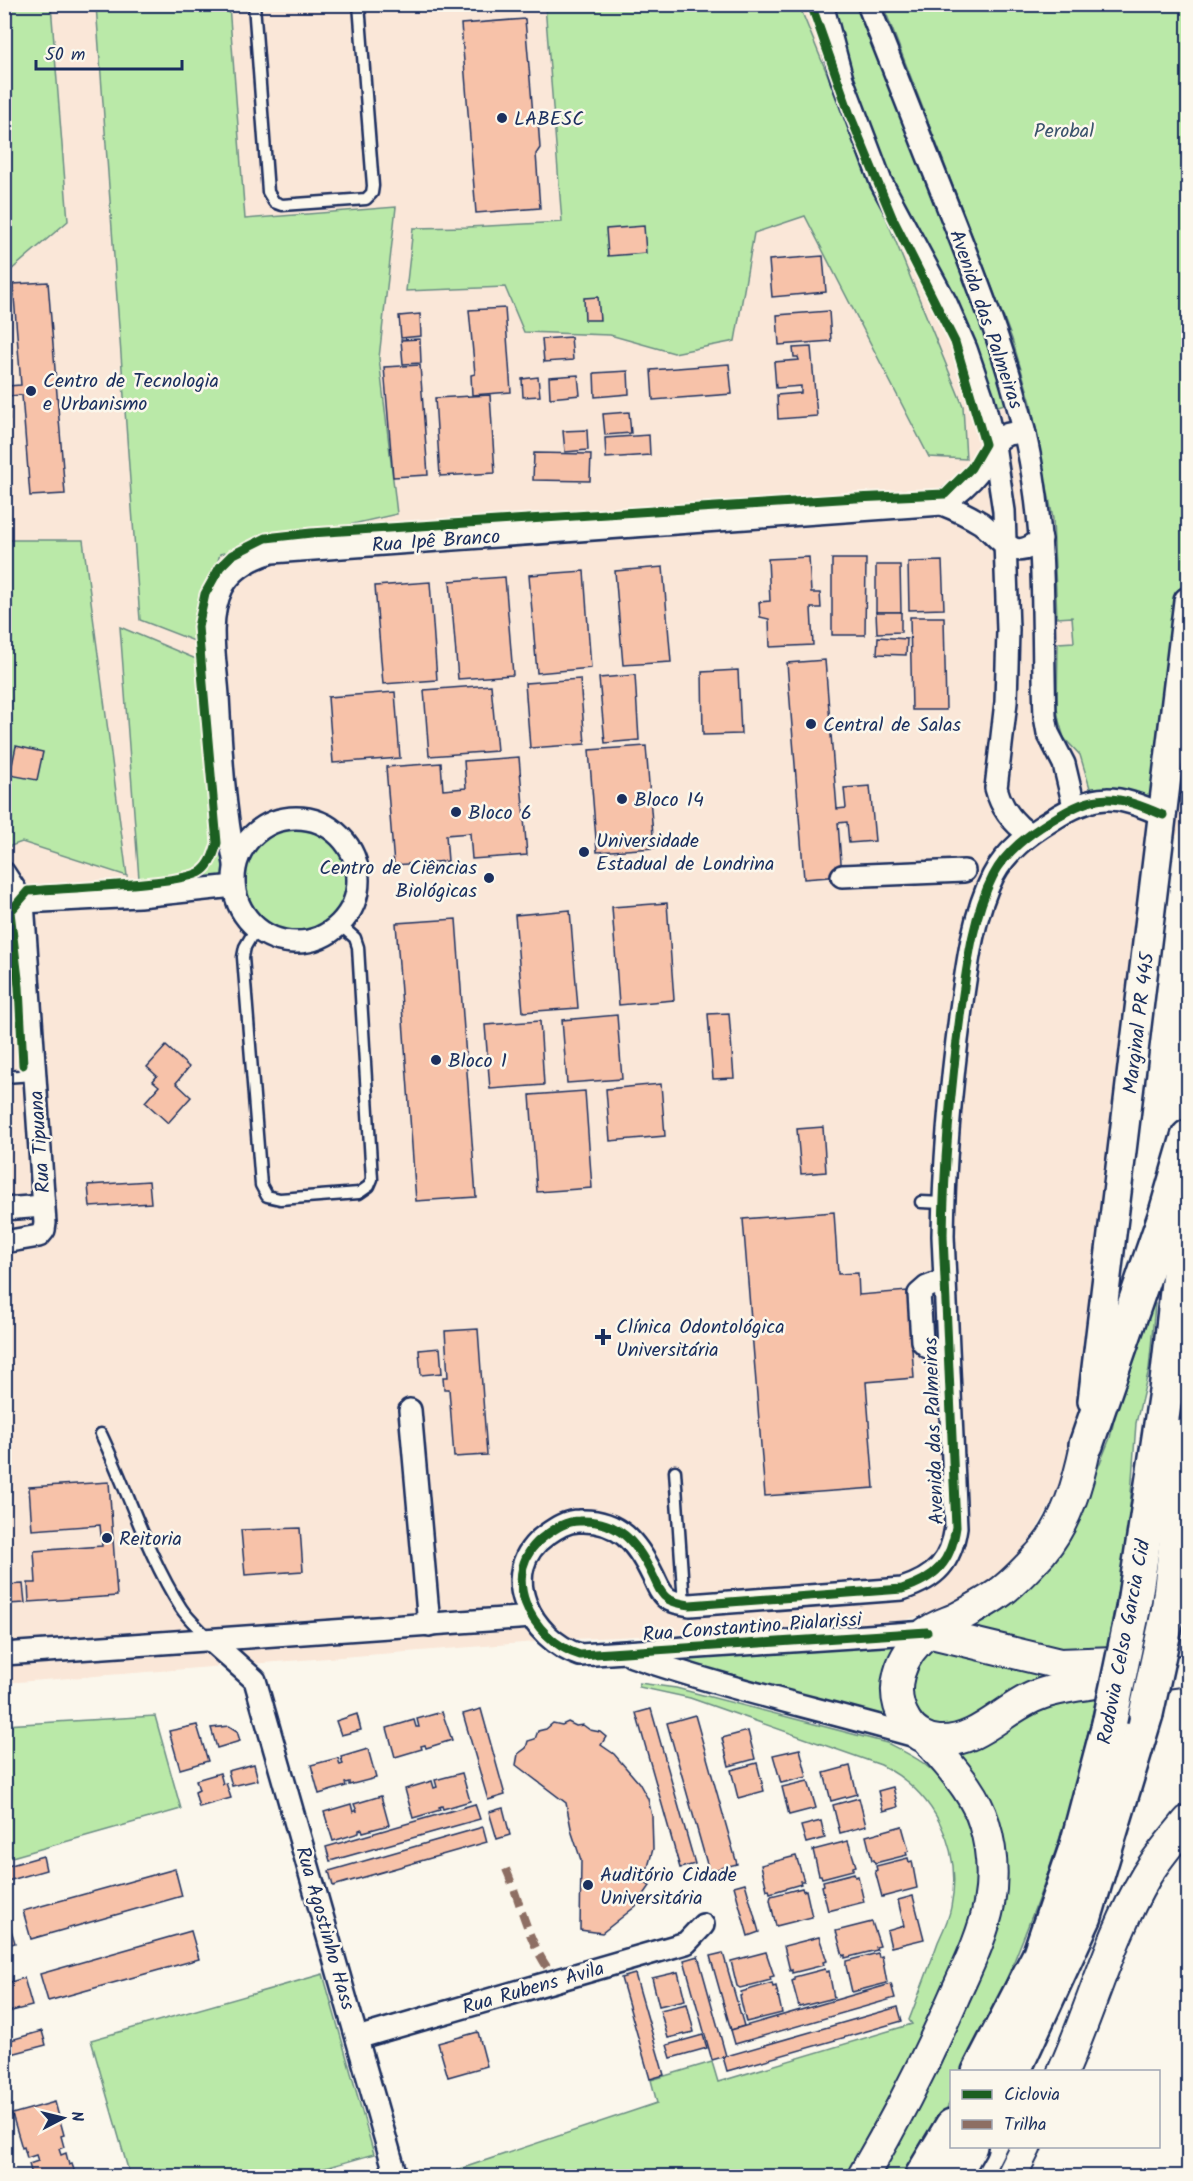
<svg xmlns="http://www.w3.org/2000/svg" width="1193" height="2181" font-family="Kalam,sans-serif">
<rect width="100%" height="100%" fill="#fbf7ec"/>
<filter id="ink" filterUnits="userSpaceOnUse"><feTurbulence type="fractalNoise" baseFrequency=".0167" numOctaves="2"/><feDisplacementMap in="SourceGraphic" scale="12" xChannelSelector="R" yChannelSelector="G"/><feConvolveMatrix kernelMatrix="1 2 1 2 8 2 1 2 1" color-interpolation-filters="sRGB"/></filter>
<g filter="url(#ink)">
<!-- built -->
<polygon fill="#fae7d8" points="5,5 1188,5 1188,797 1178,834 1151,870 1084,1376 1073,1441 1056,1494 1034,1534 1008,1567 973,1593 932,1613 890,1624 574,1639 5,1683"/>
<!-- green -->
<g fill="#bae9a8" stroke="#6a8c83" stroke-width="1.5">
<polygon points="4,5 51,5 68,221 10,271 4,266"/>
<polygon points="96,5 229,5 245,219 396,207 379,358 397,514 220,554 198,627 202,644 140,620"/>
<polygon points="545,5 799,5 963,406 966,459 929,457 805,216 754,233 735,341 674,353 610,335 524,332 505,287 406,291 413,228 468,227 562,222"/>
<polygon points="832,5 856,5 983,327 1007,403 995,407 960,309 887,171 841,45"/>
<path d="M883 5H1188V544L1158 801C1135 793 1114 787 1090 788L1080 755 1064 738 1059 721 1057 708 1058 643 1074 642 1072 617 1057 618 1053 519 1031 403 1012 339Z"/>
<polygon points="4,540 83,540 127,876 22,842 5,848"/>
<polygon points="120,627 215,667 228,886 140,892"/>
<circle cx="297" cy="880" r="52"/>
<polygon points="1151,1304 1155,1304 1149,1369 1136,1423 1128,1536 1106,1653 1078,1655 972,1630 969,1624 1091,1485 1110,1438 1127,1362"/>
<polygon points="899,1643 896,1720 681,1663 674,1656"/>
<polygon points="931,1648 1059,1674 989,1713 939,1730 921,1720 909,1701 911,1668"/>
<path d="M639 1683 676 1688 887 1743C899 1749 912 1755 923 1763 972 1801 988 1864 969 1923 964 1940 956 1957 949 1973 940 1994 933 2016 922 2036 897 2083 870 2128 846 2176H439L657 2103 651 2080 712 2062 718 2082 912 2024 909 2020C919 1994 929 1968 938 1942 943 1931 949 1919 951 1907 963 1848 934 1792 881 1765L690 1698 639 1687Z"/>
<path d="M1097 1694C1086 1742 1075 1790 1060 1837 1034 1917 1001 1995 966 2071L952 2072 951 2100 921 2158 907 2176H883L970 1989 1000 1903 952 1754 1033 1709Z"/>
<polygon points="155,1716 181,1809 5,1859 5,1725"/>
<polygon points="323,1974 374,2154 297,2176 130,2176 91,2040"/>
</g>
<!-- building -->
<g fill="#f7c2a9" stroke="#1b2f5e" stroke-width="1.5">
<polygon points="525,19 533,115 538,120 540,148 536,154 540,208 476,213 461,24"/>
<polygon points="644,226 646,253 608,256 606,229"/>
<polygon points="823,256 826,292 772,297 769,260"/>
<polygon points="48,282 65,494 30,496 22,395 8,396 9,420 4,420 4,364 7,386 21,385 13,284"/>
<polygon points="598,297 600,320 585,320 584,298"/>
<polygon points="505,308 511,392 472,395 471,375 475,374 469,310"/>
<polygon points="829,311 831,341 779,345 777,315"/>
<polygon points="420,314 421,336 401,338 399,316"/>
<polygon points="571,337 573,360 544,362 542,339"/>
<polygon points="420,339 421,363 403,364 401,340"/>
<polygon points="811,347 817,416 778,419 777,395 801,393 801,386 776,388 774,362 799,360 798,357 794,357 793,348"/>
<polygon points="729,364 732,394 653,400 651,370"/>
<polygon points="420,365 428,475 393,477 384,367"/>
<polygon points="628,371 629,394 595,397 594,373"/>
<polygon points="578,375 580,395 550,398 549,377"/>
<polygon points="538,377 540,396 523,397 522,379"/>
<polygon points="490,395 495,473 440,476 435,398"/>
<polygon points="629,412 631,433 605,435 603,414"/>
<polygon points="587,430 588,450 565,452 563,431"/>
<polygon points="649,435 650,455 606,458 605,438"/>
<polygon points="534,453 591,454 590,481 533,480"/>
<polygon points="809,557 811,593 820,593 821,608 811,608 813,645 770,647 769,619 760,617 759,602 770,601 768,559"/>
<polygon points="832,559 866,559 865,635 832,635"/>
<polygon points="942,561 944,609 909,610 908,562"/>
<polygon points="876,565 900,565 901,612 876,612"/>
<polygon points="663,567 671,662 623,665 615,571"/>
<polygon points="584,571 591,668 537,673 529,575"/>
<polygon points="505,577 513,675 458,679 450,581"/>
<polygon points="430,582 437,680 383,684 375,586"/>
<polygon points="876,612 901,612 901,632 877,633"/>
<polygon points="910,617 944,617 946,710 912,710"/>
<polygon points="878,637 907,639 906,655 877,654"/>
<polygon points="825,660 837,809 846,808 844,788 870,786 875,841 849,843 847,822 838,823 842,876 804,879 787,663"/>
<polygon points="738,670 741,734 703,735 702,672"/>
<polygon points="635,675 639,740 605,743 599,678"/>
<polygon points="580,679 585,744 530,748 525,683"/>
<polygon points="491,685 497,751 429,756 424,690"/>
<polygon points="395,692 400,758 333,763 328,697"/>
<polygon points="16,746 43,752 37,780 10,775"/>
<polygon points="646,746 654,848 597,852 589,750"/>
<polygon points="519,757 527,855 472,859 470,833 446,835 448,861 394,865 386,767 441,763 443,790 466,788 464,761"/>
<polygon points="667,903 674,1000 619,1005 612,907"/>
<polygon points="570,910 578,1008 523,1012 515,915"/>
<polygon points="456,919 476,1197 416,1201 396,923"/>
<polygon points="729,1013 734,1078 713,1079 708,1014"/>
<polygon points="617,1015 622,1079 567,1083 562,1020"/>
<polygon points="540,1021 544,1085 490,1089 485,1025"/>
<polygon points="166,1046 189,1067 176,1083 191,1097 168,1123 145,1102 159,1086 153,1081 157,1076 147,1067"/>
<polygon points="661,1084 665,1136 610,1141 606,1089"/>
<polygon points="585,1091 592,1188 537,1192 530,1095"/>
<polygon points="823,1127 826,1172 801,1174 797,1129"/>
<polygon points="149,1181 151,1203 90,1207 88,1185"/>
<polygon points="834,1212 838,1274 858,1273 859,1295 908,1291 914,1378 866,1382 874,1488 765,1496 743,1219"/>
<polygon points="478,1329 487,1455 454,1457 449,1389 444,1389 443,1377 448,1377 445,1331"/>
<polygon points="440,1348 442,1373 421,1375 419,1350"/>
<polygon points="109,1482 117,1596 29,1602 28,1583 36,1583 34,1551 102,1546 100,1525 32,1530 29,1487"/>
<polygon points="300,1528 303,1571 245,1575 241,1530"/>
<polygon points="23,1584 25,1603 7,1604 5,1585"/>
<polygon points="481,1709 505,1795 488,1800 463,1714"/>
<polygon points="651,1709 695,1864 680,1868 636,1713"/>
<polygon points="442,1712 452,1740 426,1748 425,1745 421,1746 422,1749 395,1757 387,1728 414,1720 416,1727 419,1727 417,1719"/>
<polygon points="357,1714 361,1730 341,1735 336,1721"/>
<polygon points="695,1715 737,1864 709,1871 667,1723"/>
<polygon points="568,1722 576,1726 583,1725 590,1730 600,1732 606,1737 601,1745 614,1754 639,1783 648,1799 652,1816 653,1849 648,1867 642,1881 650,1886 636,1906 602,1933 580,1930 581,1860 572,1833 566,1803 516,1765 518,1754 526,1748 528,1741 535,1739 538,1731 546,1729 553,1723 562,1725"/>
<polygon points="197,1725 208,1761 180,1769 169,1731"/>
<polygon points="229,1726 237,1731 240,1741 217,1748 211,1728"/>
<polygon points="748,1731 755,1759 729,1766 722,1738"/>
<polygon points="368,1749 376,1778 349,1785 349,1782 345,1783 346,1786 319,1794 311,1765 338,1758 340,1765 343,1764 341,1757"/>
<polygon points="800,1749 807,1777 781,1783 773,1755"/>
<polygon points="757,1763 764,1791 738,1798 731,1770"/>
<polygon points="254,1764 258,1780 232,1786 228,1771"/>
<polygon points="850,1766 857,1794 831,1801 824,1773"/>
<polygon points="220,1773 223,1784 226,1783 231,1798 199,1807 195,1792 199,1790 196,1780"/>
<polygon points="462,1773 470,1801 443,1809 442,1806 439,1807 440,1810 413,1818 405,1789 432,1781 434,1788 437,1787 435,1780"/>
<polygon points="808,1781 816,1808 789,1815 782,1787"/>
<polygon points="893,1787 898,1807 883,1811 878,1791"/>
<polygon points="381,1796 389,1825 363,1832 362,1829 359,1830 359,1833 333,1841 324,1812 351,1804 353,1812 355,1811 357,1811 354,1804"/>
<polygon points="859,1798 866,1826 840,1833 833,1805"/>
<polygon points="475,1804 480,1819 330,1861 326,1847"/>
<polygon points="503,1808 510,1835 497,1839 489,1812"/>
<polygon points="821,1821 825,1838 806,1843 801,1826"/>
<polygon points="902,1826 909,1851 906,1852 907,1855 875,1863 874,1860 872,1860 866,1836"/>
<polygon points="483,1827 487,1842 333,1886 329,1871"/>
<polygon points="848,1841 856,1866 853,1867 853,1870 822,1878 821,1875 819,1875 813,1850"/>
<polygon points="43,1856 46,1870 4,1882 4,1867"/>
<polygon points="796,1856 804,1881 800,1881 801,1884 770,1893 769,1889 767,1890 761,1865"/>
<polygon points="908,1858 909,1862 912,1861 917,1888 882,1897 875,1871 877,1870 876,1866"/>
<polygon points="175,1869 182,1896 31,1939 23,1911"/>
<polygon points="854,1873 855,1877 858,1876 864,1902 828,1911 822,1886 824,1885 823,1881"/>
<polygon points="745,1883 759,1932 748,1936 734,1886"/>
<polygon points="802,1888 803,1891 806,1890 812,1917 776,1926 770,1900 771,1896"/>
<polygon points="913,1896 924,1939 891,1947 887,1931 904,1926 898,1900"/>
<polygon points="7,1916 15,1943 4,1946 4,1917"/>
<polygon points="872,1922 880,1946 876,1947 877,1950 845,1958 845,1955 843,1956 836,1931"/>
<polygon points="191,1931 199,1959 48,2001 40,1974"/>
<polygon points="819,1937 827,1961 823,1962 824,1965 792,1973 792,1970 790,1971 784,1946"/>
<polygon points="766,1952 774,1976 770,1977 771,1980 740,1988 737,1986 731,1961"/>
<polygon points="723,1953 744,2026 731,2030 710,1956"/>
<polygon points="878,1953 879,1957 882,1956 887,1983 852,1992 846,1966 846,1961"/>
<polygon points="698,1956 726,2056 712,2060 684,1960"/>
<polygon points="825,1969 826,1972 829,1971 834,1998 799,2007 792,1981 794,1980 794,1977"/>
<polygon points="678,1972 685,2000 659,2006 652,1978"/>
<polygon points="635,1974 664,2075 650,2079 621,1978"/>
<polygon points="24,1978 32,2006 4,2013 4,1984"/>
<polygon points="772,1983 773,1987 776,1986 782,2013 746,2022 740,1996 742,1995 741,1992"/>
<polygon points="891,1984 895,1998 735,2044 731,2030"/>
<polygon points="687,2004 694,2032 668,2038 660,2010"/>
<polygon points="898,2007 902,2021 727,2071 723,2057"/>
<polygon points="42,2031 46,2045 4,2056 4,2042"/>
<polygon points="478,2032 487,2066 448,2077 438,2043"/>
<polygon points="703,2035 707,2048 671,2058 667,2045"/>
<polygon points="55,2102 64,2135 61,2136 64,2147 59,2149 61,2155 66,2153 69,2165 72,2164 76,2176 30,2176 32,2175 29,2164 38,2161 36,2155 27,2158 24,2147 22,2148 12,2114"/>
</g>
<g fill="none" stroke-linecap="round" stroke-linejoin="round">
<defs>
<g id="service">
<polyline points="254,4 268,192 274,202 282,205 366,199 372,193 373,186 359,4"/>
<polyline points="256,928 245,947 243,957 261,1185 267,1196 280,1199 359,1193 369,1186 372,1179 358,947 355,938 339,924"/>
<polyline points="4,1077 35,1075"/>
<polyline points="921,1202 943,1203"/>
<path d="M101 1434C128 1491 147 1555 181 1608 188 1619 200 1629 209 1639"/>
<polyline points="675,1471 684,1604"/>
</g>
<g id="minor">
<path d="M822 4 842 79 881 182 946 303 966 349 983 399 994 445 1004 511 1008 630 1006 702 996 788C1001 807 1013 823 1029 834"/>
<path d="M868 4C897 78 926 151 955 225 987 306 1019 389 1033 476 1046 556 1042 636 1045 716L1048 733 1064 764 1074 806"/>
<path d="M942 504C955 495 968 485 978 472 994 453 993 428 1025 434"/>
<circle cx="296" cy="880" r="62"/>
<path d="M235 864C224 809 221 753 218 696 216 663 206 620 222 588 232 568 252 558 272 552L942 504C955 509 968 515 981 523 992 531 1002 546 1015 549 1025 552 1034 545 1041 539"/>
<polyline points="4,873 23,902 45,1223 44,1230 39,1236 4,1242"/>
<polyline points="842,876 964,871"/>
<polyline points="23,902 139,896 234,886"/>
<polyline points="4,1209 43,1206"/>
<polyline points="945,1280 927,1287 919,1294 922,1341 928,1347 948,1354"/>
<polyline points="410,1410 429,1625"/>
<path d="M927 1632 580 1655C531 1640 495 1571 546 1535 556 1528 566 1521 579 1521 619 1519 637 1543 653 1576 657 1584 660 1594 668 1599 675 1603 683 1604 690 1605L902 1589C936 1578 951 1562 956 1527L943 1236C944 1159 951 1084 961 1009 967 966 973 915 993 876 1006 851 1029 834 1052 820 1096 792 1115 794 1163 815"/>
<polyline points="210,1640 255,1680 396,2176"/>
<polyline points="4,1654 532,1617"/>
<path d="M632 1656C727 1689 825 1710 922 1738"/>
<polyline points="357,2038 686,1943 703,1925"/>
</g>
<polyline id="tertiary" points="1092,1401 1188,601"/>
<g id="secondary">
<path d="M1086 1445C1078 1484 1067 1522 1041 1553 1028 1567 1014 1583 998 1594 985 1603 970 1611 955 1619 946 1623 934 1626 927 1633 900 1655 887 1690 906 1721 913 1733 927 1741 940 1741 980 1742 1005 1706 1041 1694 1061 1687 1082 1685 1103 1682 1132 1678 1160 1674 1188 1670"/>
<polyline points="927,1632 1060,1664 1115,1662"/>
<path d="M1063 2072C1092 2007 1110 1937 1146 1876 1158 1856 1174 1838 1188 1821"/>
<path d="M863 2176C897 2118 927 2059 954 1997 967 1968 983 1936 989 1904 994 1876 992 1849 984 1823 974 1790 949 1766 928 1740"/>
<polyline points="1011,2176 1026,2146"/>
</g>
<g id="motorway">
<polyline points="1086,1445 1165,1216 1188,1137"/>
<polyline points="1133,1610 1166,1391 1188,1192"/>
<polyline points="1168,1613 1188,1435"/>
<polyline points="979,2072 1039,1956 1077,1845 1110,1720"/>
<polyline points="1013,2072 1085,1916 1146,1714"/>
<polyline points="922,2176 952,2126"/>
<polyline points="953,2176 970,2146"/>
</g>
</defs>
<!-- service casing -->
<use href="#service" stroke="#1b2f5e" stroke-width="15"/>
<!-- minor casing -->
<use href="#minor" stroke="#1b2f5e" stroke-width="26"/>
<!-- tertiary casing -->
<use href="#tertiary" stroke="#1b2f5e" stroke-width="32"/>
<!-- secondary casing -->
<use href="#secondary" stroke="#1b2f5e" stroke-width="34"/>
<!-- motorway casing -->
<use href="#motorway" stroke="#1b2f5e" stroke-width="38"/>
<!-- service -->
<use href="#service" stroke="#fbf7ec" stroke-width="10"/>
<!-- minor -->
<use href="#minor" stroke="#fbf7ec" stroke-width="21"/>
<!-- tertiary -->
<use href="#tertiary" stroke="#fbf7ec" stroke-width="27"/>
<!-- secondary -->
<use href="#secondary" stroke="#fbf7ec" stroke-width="30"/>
<!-- motorway -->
<use href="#motorway" stroke="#fbf7ec" stroke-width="33"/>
<defs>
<g id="motorway-bridge">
<polyline points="1146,1714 1168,1613"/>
<polyline points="1110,1720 1133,1610"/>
</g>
</defs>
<!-- motorway-bridge casing -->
<use href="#motorway-bridge" stroke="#1b2f5e" stroke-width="38" stroke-linecap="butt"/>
<!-- motorway-bridge -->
<use href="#motorway-bridge" stroke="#fbf7ec" stroke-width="33"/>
<!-- quiet -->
<path stroke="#8d6e63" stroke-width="8" stroke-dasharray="15 8" stroke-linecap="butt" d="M506 1869C521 1903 526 1935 547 1967"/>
<defs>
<g id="cycleway">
<path d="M23 1065 19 987 10 912 28 891C58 888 183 885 202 871 211 864 214 853 217 843L198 627 205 594 220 567 232 555 266 538 311 533 855 498 945 494 971 468 985 444 955 342 892 217 850 115 811 4"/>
<path d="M927 1632 580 1655C531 1640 495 1571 546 1535 556 1528 566 1521 579 1521 619 1519 637 1543 653 1576 657 1584 660 1594 668 1599 675 1603 683 1604 690 1605L902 1589C936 1578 951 1562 956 1527L943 1236C944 1159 951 1084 961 1009 967 966 973 915 993 876 1006 851 1029 834 1052 820 1096 792 1115 794 1163 815"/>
</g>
</defs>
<!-- cycleway casing -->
<use href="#cycleway" stroke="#fbf7ec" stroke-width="13"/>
<!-- cycleway -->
<use href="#cycleway" stroke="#1b5e20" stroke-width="9"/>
</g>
</g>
<!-- markers -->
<g fill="#1b2f5e" stroke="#fbf7ec" stroke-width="2">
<circle cx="502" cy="118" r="6"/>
<circle cx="31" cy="391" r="6"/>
<circle cx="811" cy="724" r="6"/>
<circle cx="622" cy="799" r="6"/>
<circle cx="456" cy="812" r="6"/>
<circle cx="584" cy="852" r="6"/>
<circle cx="489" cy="878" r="6"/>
<circle cx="436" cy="1060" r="6"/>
<path d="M600 1328h6v6h6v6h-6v6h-6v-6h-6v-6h6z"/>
<circle cx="107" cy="1538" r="6"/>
<circle cx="588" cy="1885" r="6"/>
</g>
<g text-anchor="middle" stroke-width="5" stroke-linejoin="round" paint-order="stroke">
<!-- poi labels -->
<g font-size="20" fill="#1b2f5e" stroke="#fbf7ec" text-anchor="start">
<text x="514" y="125">LABESC</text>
<text x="43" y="387">Centro de Tecnologia<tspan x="43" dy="23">e Urbanismo</tspan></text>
<text x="823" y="731">Central de Salas</text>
<text x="634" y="806">Bloco 14</text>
<text x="468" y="819">Bloco 6</text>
<text x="596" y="847">Universidade<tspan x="596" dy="23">Estadual de Londrina</tspan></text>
<text x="477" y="874" text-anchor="end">Centro de Ciências<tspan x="477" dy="23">Biológicas</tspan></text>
<text x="448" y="1067">Bloco 1</text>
<text x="616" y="1333">Clínica Odontológica<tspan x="616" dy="23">Universitária</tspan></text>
<text x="119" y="1545">Reitoria</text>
<text x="600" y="1881">Auditório Cidade<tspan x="600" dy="23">Universitária</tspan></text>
</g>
<!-- park labels -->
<g font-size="20" fill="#3b546d" stroke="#fbf7ec">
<text x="1064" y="137">Perobal</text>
</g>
<!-- street labels -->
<g font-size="20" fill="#1b2f5e" stroke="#fbf7ec">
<text transform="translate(987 319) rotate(71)" y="7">Avenida das Palmeiras</text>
<text transform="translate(436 540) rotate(-4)" y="7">Rua Ipê Branco</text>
<text transform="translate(1138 1023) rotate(-83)" y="7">Marginal PR 445</text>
<text transform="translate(39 1142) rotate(-94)" y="7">Rua Tipuana</text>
<text transform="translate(933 1431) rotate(-92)" y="7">Avenida das Palmeiras</text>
<text transform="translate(752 1626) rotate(-4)" y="7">Rua Constantino Pialarissi</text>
<text transform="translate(1123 1642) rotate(-79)" y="7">Rodovia Celso Garcia Cid</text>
<text transform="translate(326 1928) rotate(74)" y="7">Rua Agostinho Hass</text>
<text transform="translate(533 1987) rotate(-16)" y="7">Rua Rubens Avila</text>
</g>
</g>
<!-- margin -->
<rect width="1193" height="2181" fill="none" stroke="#fbf7ec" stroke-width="24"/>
<rect x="12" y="12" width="1169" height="2157" fill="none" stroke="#1b2f5e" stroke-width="2" filter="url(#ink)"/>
<!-- legend -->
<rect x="950" y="2070" width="210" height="78" fill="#fbf7ec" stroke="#a1a7b3" stroke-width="1.5"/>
<rect x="962" y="2090" width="30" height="9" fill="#1b5e20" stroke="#a1a7b3" stroke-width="1.5"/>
<text x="1004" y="2100" font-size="18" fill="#1b2f5e">Ciclovia</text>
<rect x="962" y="2120" width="30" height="9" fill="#8d6e63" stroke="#a1a7b3" stroke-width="1.5"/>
<text x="1004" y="2130" font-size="18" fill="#1b2f5e">Trilha</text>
<!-- north arrow -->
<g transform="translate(63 2118) rotate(83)" stroke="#fbf7ec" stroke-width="4.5" paint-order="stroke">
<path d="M0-4.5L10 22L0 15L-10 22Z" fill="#1b2f5e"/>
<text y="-9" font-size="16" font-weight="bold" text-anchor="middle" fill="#1b2f5e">N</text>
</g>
<!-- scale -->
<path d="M36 60v9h146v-9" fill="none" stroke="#1b2f5e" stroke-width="3"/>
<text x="45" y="60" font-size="18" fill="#1b2f5e" stroke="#fbf7ec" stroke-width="4.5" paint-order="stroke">50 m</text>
</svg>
